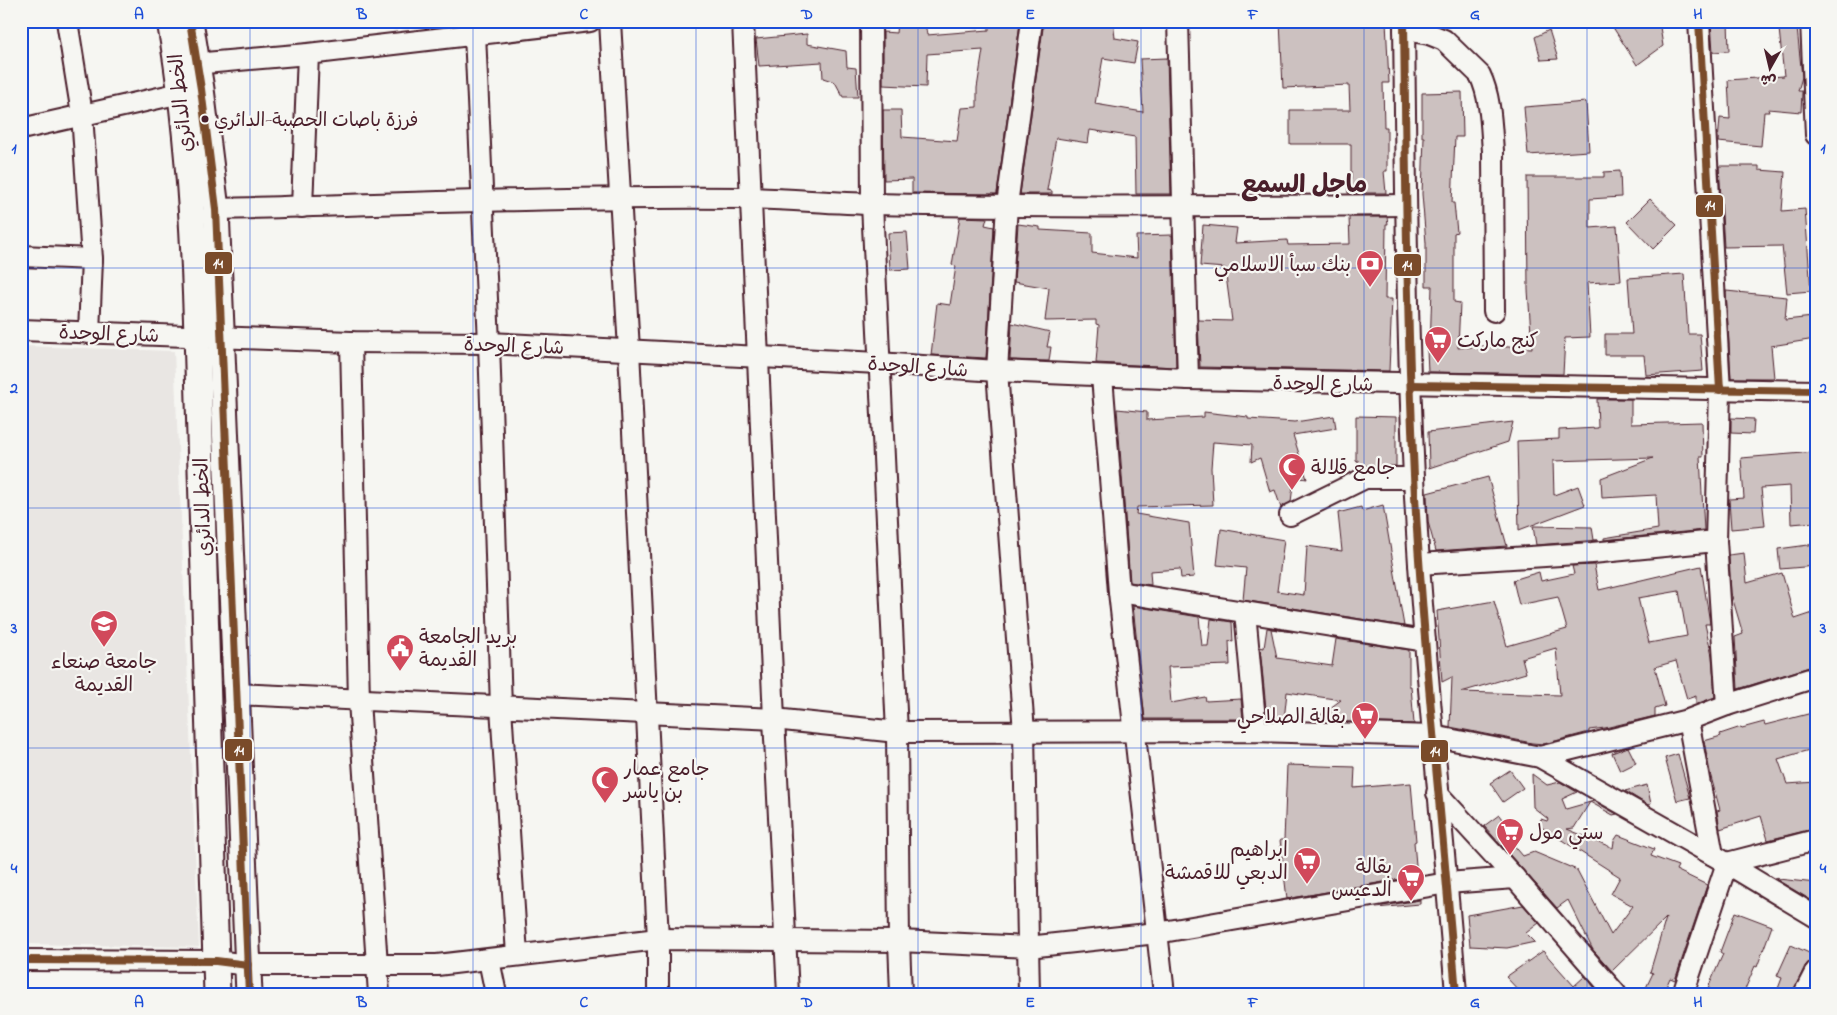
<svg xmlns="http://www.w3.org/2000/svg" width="1837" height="1015" font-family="'Indie Flower','Playpen Sans Arabic',sans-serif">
<rect width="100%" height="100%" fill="#f6f6f2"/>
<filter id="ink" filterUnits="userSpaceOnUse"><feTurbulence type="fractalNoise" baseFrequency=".02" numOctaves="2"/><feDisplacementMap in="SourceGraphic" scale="10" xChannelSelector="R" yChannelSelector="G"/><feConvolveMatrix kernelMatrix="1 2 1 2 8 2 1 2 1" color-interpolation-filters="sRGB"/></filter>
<g filter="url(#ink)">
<!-- built -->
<polygon fill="#e9e6e3" points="21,346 174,351 199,947 21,944"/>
<!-- building -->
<g fill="#ccc1c0" stroke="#4a1f2b" fill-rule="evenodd">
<polygon points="989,21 1020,23 997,194 912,193 912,179 884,180 883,110 901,110 902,137 957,141 962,108 977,107 977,88 983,50 927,54 926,87 883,85 883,32 896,33 897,23 925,23 927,35 989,30"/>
<polygon points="1044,21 1113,21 1115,38 1138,42 1134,63 1103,58 1095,104 1143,112 1140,59 1167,58 1171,194 1136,194 1135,137 1090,130 1088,143 1056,138 1047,190 1052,191 1052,194 1020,194"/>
<polygon points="1280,21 1386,21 1389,83 1383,83 1384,127 1387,127 1387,171 1384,171 1386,193 1348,193 1347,183 1351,182 1351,144 1290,144 1290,110 1350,110 1349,85 1283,88"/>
<polygon points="1609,21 1639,21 1641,27 1660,27 1663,46 1637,65"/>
<polygon points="1728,21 1729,51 1713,52 1711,22"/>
<polygon points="1797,28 1802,77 1798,91 1802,91 1802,93 1801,112 1768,109 1769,112 1764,112 1761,146 1718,142 1720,118 1730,119 1728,80 1784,76 1779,29"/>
<polygon points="1549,30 1558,59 1541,60 1535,37"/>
<polygon points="807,34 807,44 846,51 847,67 856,68 858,97 843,97 835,82 823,78 822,62 759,66 756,39"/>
<polygon points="1462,92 1463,137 1455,137 1452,203 1454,203 1457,232 1454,233 1454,302 1460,303 1458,348 1485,346 1532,348 1528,290 1527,177 1604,177 1604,172 1620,171 1621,197 1590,199 1590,228 1617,226 1621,281 1587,283 1590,337 1565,338 1563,374 1428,372 1427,350 1430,350 1432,286 1426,286 1426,243 1422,194 1424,137 1422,137 1422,93"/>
<polygon points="1586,102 1589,151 1528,155 1524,107"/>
<polygon points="1719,166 1759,166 1759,170 1785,172 1782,211 1805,209 1811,291 1787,293 1782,246 1724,247"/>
<polygon points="1650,199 1677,225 1653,249 1627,222"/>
<polygon points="960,217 987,218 985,225 994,227 986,358 931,355 937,303 950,305 956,266 952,265"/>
<polygon points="1349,217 1387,217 1388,224 1386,224 1385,299 1392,299 1389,371 1200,367 1198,320 1232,321 1225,268 1200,266 1203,225 1237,228 1235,243 1287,240 1288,245 1350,244"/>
<polygon points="1018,224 1040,227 1040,230 1092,233 1092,253 1137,258 1136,236 1172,235 1176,367 1096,363 1099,325 1096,324 1096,320 1045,321 1049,288 1014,282"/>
<polygon points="907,232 910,269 890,270 888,233"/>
<polygon points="1684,274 1688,334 1700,334 1703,371 1646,375 1644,355 1605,355 1605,334 1632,334 1628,278"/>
<polygon points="1726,291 1787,297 1785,320 1813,317 1815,339 1771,346 1774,378 1731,378"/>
<polygon points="1012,323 1050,332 1047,347 1051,347 1049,361 1010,360"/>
<polygon points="1597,399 1631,399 1631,424 1702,422 1703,457 1700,457 1704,530 1604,540 1604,538 1658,529 1656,495 1602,498 1601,478 1653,458 1553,461 1554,495 1578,486 1585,505 1519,530 1517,441 1559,439 1559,430 1598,428"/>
<polygon points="1117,409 1147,412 1147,420 1204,417 1204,412 1248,417 1248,419 1295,422 1334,416 1336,428 1293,435 1307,479 1294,477 1291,502 1281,508 1275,490 1270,492 1260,458 1251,462 1252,445 1213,442 1211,468 1213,505 1137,507 1136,514 1189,523 1194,577 1181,578 1180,569 1150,571 1151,585 1130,582"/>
<polygon points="1356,416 1396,417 1396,466 1365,466 1358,468 1358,460 1356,461"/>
<polygon points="1731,418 1754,419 1753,434 1731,433"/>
<polygon points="1513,422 1508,442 1429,468 1428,432"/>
<polygon points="1816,452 1816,492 1814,492 1816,522 1791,524 1790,486 1761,488 1765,526 1731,529 1729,499 1744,498 1741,458"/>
<polygon points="1488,477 1507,546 1436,551 1428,522 1427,493"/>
<polygon points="1383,505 1404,626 1243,600 1246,568 1217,565 1221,529 1284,540 1277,591 1304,595 1307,546 1342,551 1338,513 1361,507 1362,511"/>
<polygon points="1533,526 1592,527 1594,540 1598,540 1536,545"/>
<polygon points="1816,544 1816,566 1780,569 1778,549"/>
<polygon points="1744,553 1747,583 1782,573 1795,619 1816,612 1816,665 1738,689 1735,637 1743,634 1731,593 1729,555"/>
<path d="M1594 565 1599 590 1701 566 1709 617 1710 624H1705L1712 656 1715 697 1696 704V696L1687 699 1676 661 1655 667 1665 706 1655 709V716L1605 728 1589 730V732L1544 744 1532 743 1450 727 1452 677 1442 682 1437 611 1494 601 1507 646 1567 629 1558 597 1519 605 1513 580 1539 572 1541 581 1574 574 1572 566ZM1679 591 1687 636 1649 643 1638 598ZM1556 648 1560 695 1461 692 1526 673 1522 658Z"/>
<polygon points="1133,606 1199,617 1202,646 1208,646 1211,619 1232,622 1233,642 1229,641 1230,665 1168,667 1171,703 1205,697 1206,701 1241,699 1243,719 1145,719"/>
<polygon points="1267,628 1293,632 1271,629 1277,658 1332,666 1336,639 1409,650 1409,686 1411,686 1414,724 1319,721 1319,716 1341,700 1287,692 1284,720 1267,719 1260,647 1264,648"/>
<polygon points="1812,713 1816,725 1816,748 1778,759 1787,784 1816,782 1816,828 1768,840 1761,816 1720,829 1717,811 1720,810 1711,777 1704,741 1721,736 1720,734 1741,727 1742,728 1764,722 1765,725"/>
<polygon points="1628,747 1636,763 1620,771 1612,753"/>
<polygon points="1678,754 1690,798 1677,801 1665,758"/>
<polygon points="1287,765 1355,767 1354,788 1411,783 1416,841 1414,842 1417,876 1287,899 1280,840 1284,840"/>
<polygon points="1510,770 1523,788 1503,802 1490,783"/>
<polygon points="1532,774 1547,785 1560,782 1577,792 1562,799 1566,809 1594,801 1617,814 1613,815 1590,802 1574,828 1567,829 1613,848 1614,841 1618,835 1654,849 1651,856 1678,866 1676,870 1707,885 1675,980 1670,978 1663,994 1643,994 1653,973 1650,972 1666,918 1612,971 1593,950 1568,900 1557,908 1484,826 1499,815 1512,833 1507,837 1523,856 1534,852 1577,870 1611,935 1633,906 1611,894 1620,877 1538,825 1541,819 1547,821 1548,819 1533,807"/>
<polygon points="1647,785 1651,804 1648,805 1625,791"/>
<polygon points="1778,877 1778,879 1816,883 1816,903 1774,878"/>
<polygon points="1420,900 1420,904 1376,908 1376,907"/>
<polygon points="1523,905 1539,923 1526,933 1535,942 1507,948 1470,946 1467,915"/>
<polygon points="1735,912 1772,926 1757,967 1755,966 1743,994 1720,994 1708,988 1723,954 1720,952"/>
<polygon points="1791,945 1816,956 1816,959 1810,961 1805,966 1792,994 1776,994 1782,978 1777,976"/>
<polygon points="1543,951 1574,986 1585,976 1600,994 1522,994 1506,977"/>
</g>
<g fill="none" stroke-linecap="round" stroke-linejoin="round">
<defs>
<g id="minor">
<polyline points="67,21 82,114 92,259 89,333"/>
<polyline points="610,21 629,350 658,939 658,994"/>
<polyline points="743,21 774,719 788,994"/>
<polyline points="871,21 872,204 897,732 899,941 901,994"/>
<polyline points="1178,21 1188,379"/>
<path d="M1404 21C1406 202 1407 384 1419 564 1429 708 1445 851 1456 994"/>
<polyline points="1699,21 1720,390 1716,541 1727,705"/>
<polyline points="1811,21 1816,135"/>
<path d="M1404 30 1429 34 1444 40 1480 75C1491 98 1491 126 1493 151L1494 311"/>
<polyline points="475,34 489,343 501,707 517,955"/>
<polyline points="182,65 308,54 590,21"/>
<polyline points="21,129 194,90"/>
<polyline points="302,207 308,54"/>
<path d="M216 209C393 204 570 196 748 198 790 199 831 203 873 204 1051 208 1228 206 1405 205"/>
<polyline points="21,256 92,259"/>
<polyline points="21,330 351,342 489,343 878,363 997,371 1188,379 1816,391"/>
<polyline points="351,342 359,701 379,994"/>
<polyline points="1102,376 1119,592 1164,994"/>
<polyline points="1290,515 1365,478 1414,478"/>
<polyline points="1419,564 1592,553 1716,541"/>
<polyline points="1119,592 1425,641"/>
<polyline points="1245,612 1256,731"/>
<polyline points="235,694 774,719 897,732 1256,731 1433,736 1540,757 1713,855 1816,917"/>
<polyline points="1688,720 1713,855"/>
<polyline points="1540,757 1688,720 1727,705 1816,677"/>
<polyline points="1437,793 1515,878"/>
<polyline points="21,960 216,961 248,965 437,965 658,939 899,941 1028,947 1157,933 1447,883 1515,878 1616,994"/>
<polyline points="489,960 496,994"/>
<polyline points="1029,994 1024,732 997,371 1007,205 1032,21"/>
<polyline points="1683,994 1727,863 1816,840"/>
<polyline points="1804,994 1816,971"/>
</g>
<g id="major">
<path d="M170 21C194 157 196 298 200 436 206 622 210 808 217 994"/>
<polyline points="190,21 201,89 216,209 249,994"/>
</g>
</defs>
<!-- minor casing -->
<use href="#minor" stroke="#4a1f2b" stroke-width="24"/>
<!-- major casing -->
<use href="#major" stroke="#4a1f2b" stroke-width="29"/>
<!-- minor -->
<use href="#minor" stroke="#f6f6f2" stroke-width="20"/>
<!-- major -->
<use href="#major" stroke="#f6f6f2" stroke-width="25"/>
<defs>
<g id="bus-1">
<polyline points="190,21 201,89 216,209 249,994"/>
<path d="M1404 21C1406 180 1407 338 1415 496 1424 662 1443 828 1456 994"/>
<polyline points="1699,21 1720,390"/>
<polyline points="1411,385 1816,391"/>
<polyline points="21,960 216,961 248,965"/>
</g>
</defs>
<!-- bus-1 casing -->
<use href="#bus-1" stroke="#f6f6f2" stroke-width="11"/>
<!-- bus-1 -->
<use href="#bus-1" stroke="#7a4b2a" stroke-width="8"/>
</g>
</g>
<!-- grid -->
<path fill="none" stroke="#1d4ed8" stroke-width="1" stroke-opacity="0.55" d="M250 21V994M473 21V994M696 21V994M918 21V994M1141 21V994M1364 21V994M1587 21V994M21 268H1816M21 508H1816M21 748H1816"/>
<!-- icons -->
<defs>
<symbol id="bank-pin" viewBox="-11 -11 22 30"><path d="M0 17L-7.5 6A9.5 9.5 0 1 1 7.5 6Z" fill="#d1495b" stroke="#f6f6f2"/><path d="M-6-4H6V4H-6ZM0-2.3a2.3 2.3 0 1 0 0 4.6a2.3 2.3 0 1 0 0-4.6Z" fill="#fff"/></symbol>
<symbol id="supermarket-pin" viewBox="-11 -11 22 30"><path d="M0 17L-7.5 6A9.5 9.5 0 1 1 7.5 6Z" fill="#d1495b" stroke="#f6f6f2"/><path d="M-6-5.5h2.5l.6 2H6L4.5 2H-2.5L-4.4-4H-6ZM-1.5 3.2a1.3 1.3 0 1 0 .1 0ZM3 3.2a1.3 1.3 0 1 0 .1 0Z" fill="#fff"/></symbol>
<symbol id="mosque-pin" viewBox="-11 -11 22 30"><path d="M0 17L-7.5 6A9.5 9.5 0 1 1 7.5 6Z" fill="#d1495b" stroke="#f6f6f2"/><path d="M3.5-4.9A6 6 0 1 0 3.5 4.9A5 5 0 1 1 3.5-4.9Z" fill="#fff"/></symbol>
<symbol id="university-pin" viewBox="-11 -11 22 30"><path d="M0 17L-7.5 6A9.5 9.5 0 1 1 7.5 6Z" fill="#d1495b" stroke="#f6f6f2"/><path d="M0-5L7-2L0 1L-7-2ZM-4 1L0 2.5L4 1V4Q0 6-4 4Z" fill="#fff"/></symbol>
<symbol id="civic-pin" viewBox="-11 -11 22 30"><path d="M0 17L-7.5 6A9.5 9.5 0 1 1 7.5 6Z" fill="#d1495b" stroke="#f6f6f2"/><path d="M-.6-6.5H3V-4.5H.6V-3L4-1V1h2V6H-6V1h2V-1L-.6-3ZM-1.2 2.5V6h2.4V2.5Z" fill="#fff"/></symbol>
</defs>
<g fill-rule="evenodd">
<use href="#bank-pin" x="1354" y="248" width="32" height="43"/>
<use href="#supermarket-pin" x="1422" y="324" width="32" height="43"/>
<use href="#mosque-pin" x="1276" y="451" width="32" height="43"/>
<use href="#university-pin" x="88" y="608" width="32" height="43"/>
<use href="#civic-pin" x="384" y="632" width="32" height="43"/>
<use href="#supermarket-pin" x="1349" y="700" width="32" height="43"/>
<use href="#mosque-pin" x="589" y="764" width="32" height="43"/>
<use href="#supermarket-pin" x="1494" y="816" width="32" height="43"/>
<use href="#supermarket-pin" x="1291" y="845" width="32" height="43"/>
<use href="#supermarket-pin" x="1395" y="862" width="32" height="43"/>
</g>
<!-- markers -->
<circle fill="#4a1f2b" stroke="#f6f6f2" stroke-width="2" cx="205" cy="119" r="4.5"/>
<g text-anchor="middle" stroke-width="4.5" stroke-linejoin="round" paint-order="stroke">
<!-- bus labels -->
<g font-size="19" fill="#4a1f2b" stroke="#f6f6f2" text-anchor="start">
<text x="214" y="126">فرزة باصات الحصبة-الدائري</text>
</g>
<!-- street labels -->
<g font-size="20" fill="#4a1f2b" stroke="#f6f6f2">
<text transform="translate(180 103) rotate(-96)" y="7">الخط الدائري</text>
<text transform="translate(109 333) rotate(2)" y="7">شارع الوحدة</text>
<text transform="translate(514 345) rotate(2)" y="7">شارع الوحدة</text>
<text transform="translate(918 366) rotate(4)" y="7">شارع الوحدة</text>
<text transform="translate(1323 383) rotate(1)" y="7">شارع الوحدة</text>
<text transform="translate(202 507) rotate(-92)" y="7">الخط الدائري</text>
</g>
<!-- poi labels -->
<g font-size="20" fill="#4a1f2b" stroke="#f6f6f2" text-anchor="start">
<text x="1351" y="271" text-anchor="end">بنك سبأ الاسلامي</text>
<text x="1457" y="347">كنج ماركت</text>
<text x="1311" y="474">جامع قلالة</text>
<text x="419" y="643">بريد الجامعة<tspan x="419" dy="23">القديمة</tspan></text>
<text x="104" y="668" text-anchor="middle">جامعة صنعاء<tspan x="104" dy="23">القديمة</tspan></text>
<text x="1346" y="723" text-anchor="end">بقالة الصلاحي</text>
<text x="624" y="775">جامع عمار<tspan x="624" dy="23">بن ياسر</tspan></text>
<text x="1529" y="839">ستي مول</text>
<text x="1288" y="856" text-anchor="end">ابراهيم<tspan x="1288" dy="23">الدبعي للاقمشة</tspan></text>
<text x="1392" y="873" text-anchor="end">بقالة<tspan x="1392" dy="23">الدعيس</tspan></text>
</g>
<!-- district labels -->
<g font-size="25" font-weight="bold" fill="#4a1f2b" stroke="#f6f6f2">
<text x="1304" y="192">ماجل السمع</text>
</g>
</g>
<g stroke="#f6f6f2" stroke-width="2">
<rect x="1695" y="194" width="29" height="24" rx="5" fill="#7a4b2a"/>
<rect x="204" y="251" width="29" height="24" rx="5" fill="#7a4b2a"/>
<rect x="1393" y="253" width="29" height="24" rx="5" fill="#7a4b2a"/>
<rect x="224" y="738" width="29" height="24" rx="5" fill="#7a4b2a"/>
<rect x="1420" y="739" width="29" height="24" rx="5" fill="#7a4b2a"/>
</g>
<g font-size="14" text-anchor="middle" font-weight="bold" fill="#fff">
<text x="1710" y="210">14</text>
<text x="218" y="268">14</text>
<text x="1407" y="270">14</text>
<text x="239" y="755">14</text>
<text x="1435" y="756">14</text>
</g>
<!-- margin -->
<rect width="1837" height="1015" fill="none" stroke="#f6f6f2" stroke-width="55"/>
<!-- north arrow -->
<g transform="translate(1770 68) rotate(188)" stroke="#f6f6f2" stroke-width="4" paint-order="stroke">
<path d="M0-4L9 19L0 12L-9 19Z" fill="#4a1f2b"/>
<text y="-8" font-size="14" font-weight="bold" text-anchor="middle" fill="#4a1f2b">ش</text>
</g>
<rect x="28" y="28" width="1782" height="960" fill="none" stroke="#1d4ed8" stroke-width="2"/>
<g font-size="16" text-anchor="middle" font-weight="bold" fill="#1d4ed8">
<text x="139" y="19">A</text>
<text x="362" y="19">B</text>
<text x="584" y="19">C</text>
<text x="807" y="19">D</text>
<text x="1030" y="19">E</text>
<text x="1253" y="19">F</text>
<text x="1475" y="19">G</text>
<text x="1698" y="19">H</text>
<text x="14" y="153">1</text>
<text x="1823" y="153">1</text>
<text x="14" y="393">2</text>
<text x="1823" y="393">2</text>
<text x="14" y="633">3</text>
<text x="1823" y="633">3</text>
<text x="14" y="873">4</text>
<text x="1823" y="873">4</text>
<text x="139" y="1007">A</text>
<text x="362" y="1007">B</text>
<text x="584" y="1007">C</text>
<text x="807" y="1007">D</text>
<text x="1030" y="1007">E</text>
<text x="1253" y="1007">F</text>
<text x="1475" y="1007">G</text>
<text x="1698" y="1007">H</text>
</g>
</svg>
